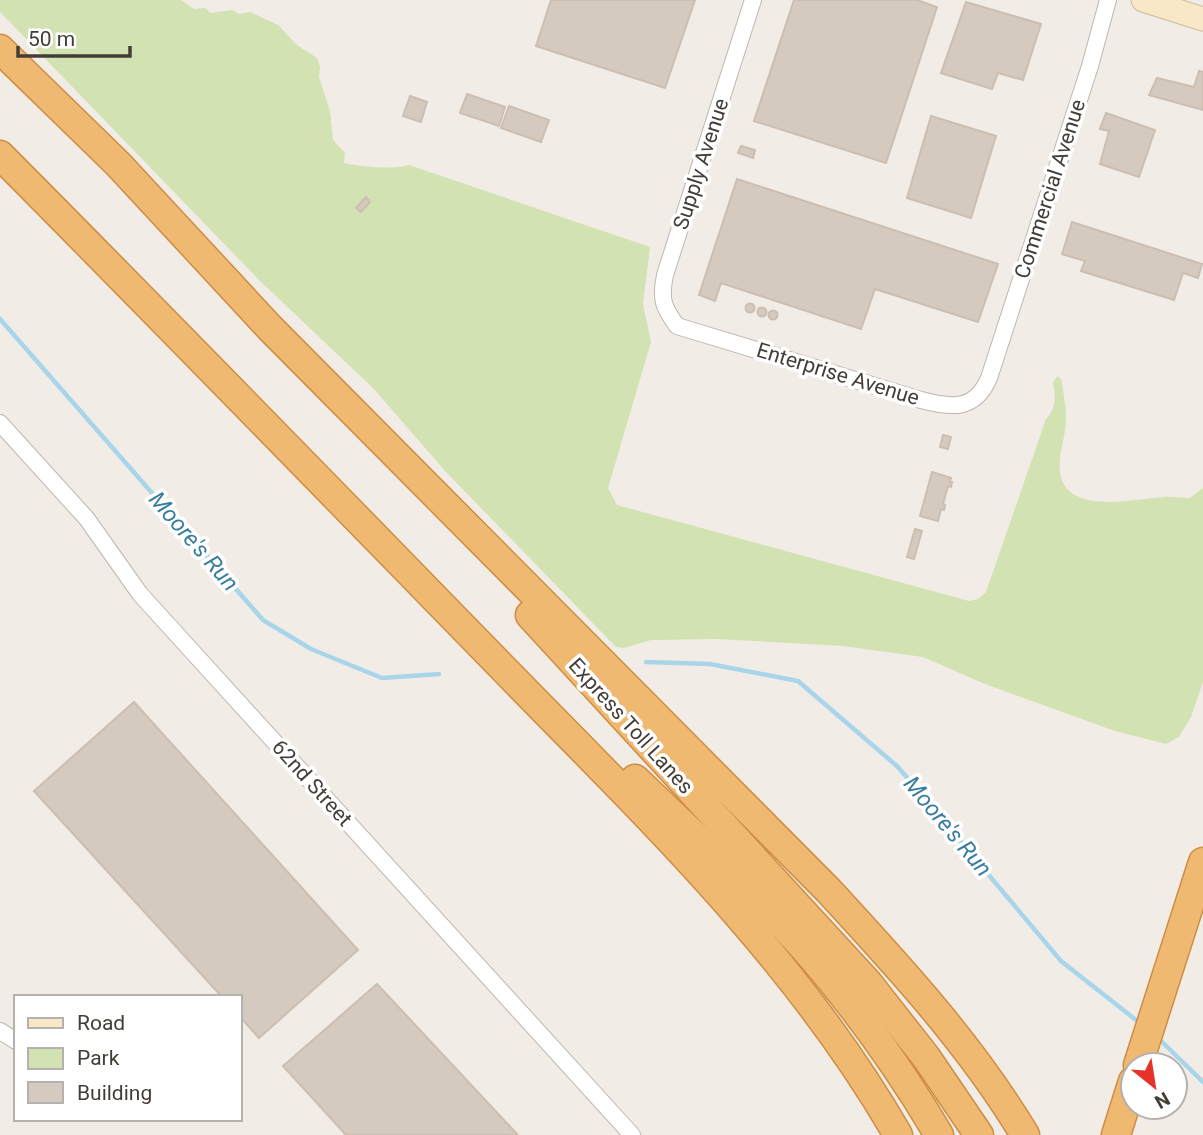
<svg xmlns="http://www.w3.org/2000/svg" width="1203" height="1135" font-family="Roboto,sans-serif">
<rect width="100%" height="100%" fill="#f1ede6"/>
<!-- green -->
<path fill="#d2e2b3" d="M0 0H181L194 9 205 8 211 13 232 10 239 14 250 12 278 25 297 45 317 58 320 67 319 77 330 111 333 140 345 153 344 163C364 167 390 170 409 165L650 247 643 304 651 342 608 488 617 505 969 601 978 599 986 592 1046 419C1057 408 1055 397 1053 382L1058 376 1062 381C1063 393 1066 406 1066 418 1066 436 1058 454 1060 472 1065 516 1135 499 1163 497 1172 496 1181 498 1190 498L1203 488V682L1191 717 1179 737 1166 744 1115 731 985 684 923 657 843 646 717 639 651 640 624 648 616 647 446 472 373 388 260 281 0 12Z"/>
<g fill="none" stroke-linecap="round" stroke-linejoin="round">
<!-- stream -->
<g stroke="#a8d5e9" stroke-width="4.5">
<polyline points="0,319 263,620 311,649 382,678 439,674"/>
<polyline points="646,662 710,664 798,681 898,767 1061,961 1141,1024"/>
<polyline points="1156,1036 1203,1082"/>
</g>
</g>
<!-- building -->
<g fill="#d5cac0" stroke="#ccbeb1" stroke-width="2">
<polygon points="551,0 695,0 665,88 536,46"/>
<polygon points="794,0 917,0 937,7 886,163 754,121"/>
<polygon points="966,2 1041,24 1023,80 998,73 992,89 941,73"/>
<polygon points="1199,71 1203,72 1203,110 1149,95 1157,78 1194,87"/>
<polygon points="467,94 505,107 499,126 460,113"/>
<polygon points="410,96 427,102 421,122 403,116"/>
<polygon points="509,106 549,120 541,142 501,128"/>
<polygon points="1106,113 1155,130 1139,177 1100,164 1109,131 1100,129"/>
<polygon points="931,116 996,136 971,218 907,198"/>
<polygon points="741,146 755,150 753,158 738,153"/>
<polygon points="737,179 998,264 978,322 875,289 861,329 721,283 715,301 699,295"/>
<polygon points="366,197 370,202 361,212 356,208"/>
<polygon points="1072,222 1202,264 1198,278 1183,273 1174,300 1081,271 1085,261 1062,254"/>
<circle cx="750" cy="308" r="4.5"/>
<circle cx="762" cy="312" r="4.5"/>
<circle cx="773" cy="315" r="4.5"/>
<polygon points="943,435 951,437 948,449 940,447"/>
<polygon points="932,472 951,478 950,482 952,482 951,487 948,486 943,504 945,505 944,510 941,509 938,521 920,516"/>
<polygon points="915,529 922,531 914,559 907,557"/>
<polygon points="134,702 358,950 259,1038 240,1017 240,997 222,997 34,791"/>
<polygon points="377,984 518,1135 346,1135 283,1066"/>
</g>
<g fill="none" stroke-linecap="round" stroke-linejoin="round">
<defs>
<g id="street">
<path d="M753 0 665 275C660 299 663 307 677 326L921 400C951 408 975 411 989 378L1090 66 1108 0"/>
<polyline points="0,423 87,519 140,594 632,1135"/>
<polyline points="0,1031 16,1041"/>
</g>
<polyline id="secondary" points="1143,0 1203,19"/>
<g id="highway">
<path d="M0 49 118 164 270 328 829 891C900 968 971 1045 1025 1135"/>
<path d="M0 155C167 323 332 493 497 662 641 810 794 954 898 1135"/>
<polyline points="530,615 868,983 926,1057 979,1135"/>
<path d="M635 779C696 837 757 894 812 957 859 1012 902 1072 939 1135"/>
<polyline points="1138,1065 1203,862"/>
<polyline points="1116,1135 1133,1081"/>
</g>
</defs>
<!-- street casing -->
<use href="#street" stroke="#bfb6ad" stroke-width="18"/>
<!-- secondary casing -->
<use href="#secondary" stroke="#cdba9a" stroke-width="25"/>
<!-- highway casing -->
<use href="#highway" stroke="#ce8d43" stroke-width="31"/>
<!-- street -->
<use href="#street" stroke="#fff" stroke-width="16"/>
<!-- secondary -->
<use href="#secondary" stroke="#f9e8c8" stroke-width="23"/>
<!-- highway -->
<use href="#highway" stroke="#f0b972" stroke-width="28"/>
</g>
<g text-anchor="middle" stroke-width="7" stroke-linejoin="round" paint-order="stroke">
<!-- street labels -->
<g font-size="21" fill="#443d36" stroke="#fff">
<text transform="translate(701 164) rotate(-72)" y="7">Supply Avenue</text>
<text transform="translate(1050 189) rotate(-72)" y="7">Commercial Avenue</text>
<text transform="translate(838 374) rotate(17)" y="7">Enterprise Avenue</text>
<text transform="translate(631 726) rotate(48)" y="7">Express Toll Lanes</text>
<text transform="translate(312 783) rotate(48)" y="7">62nd Street</text>
</g>
<!-- water labels -->
<g font-size="23" font-style="italic" fill="#387d9e" stroke="#fff">
<text transform="translate(194 541) rotate(49)" y="8">Moore's Run</text>
<text transform="translate(948 826) rotate(50)" y="8">Moore's Run</text>
</g>
</g>
<!-- legend -->
<rect x="14" y="995" width="228" height="126" fill="#ffffff" stroke="#b4b1af" stroke-width="2"/>
<rect x="28" y="1018" width="35" height="10" fill="#f9e8c8" stroke="#b4b1af" stroke-width="2"/>
<text x="77" y="1030" font-size="21" fill="#443d36">Road</text>
<rect x="28" y="1048" width="35" height="21" fill="#d2e2b3" stroke="#b4b1af" stroke-width="2"/>
<text x="77" y="1065" font-size="21" fill="#443d36">Park</text>
<rect x="28" y="1082" width="35" height="21" fill="#d5cac0" stroke="#b4b1af" stroke-width="2"/>
<text x="77" y="1100" font-size="21" fill="#443d36">Building</text>
<!-- north arrow -->
<g transform="translate(1154 1086) rotate(150)"><circle r="33" fill="#ffffff" stroke="#b4b1af" stroke-width="2"/>
<path d="M0-5L12 26L0 18L-12 26Z" fill="#e63229"/>
<text y="-10" font-size="19" font-weight="bold" text-anchor="middle" fill="#443d36">N</text>
</g>
<!-- scale -->
<path d="M18 46v10h112v-10" fill="none" stroke="#443d36" stroke-width="3.5"/>
<text x="28" y="46" font-size="21" fill="#443d36" stroke="#ffffff" stroke-width="5" paint-order="stroke">50 m</text>
</svg>
